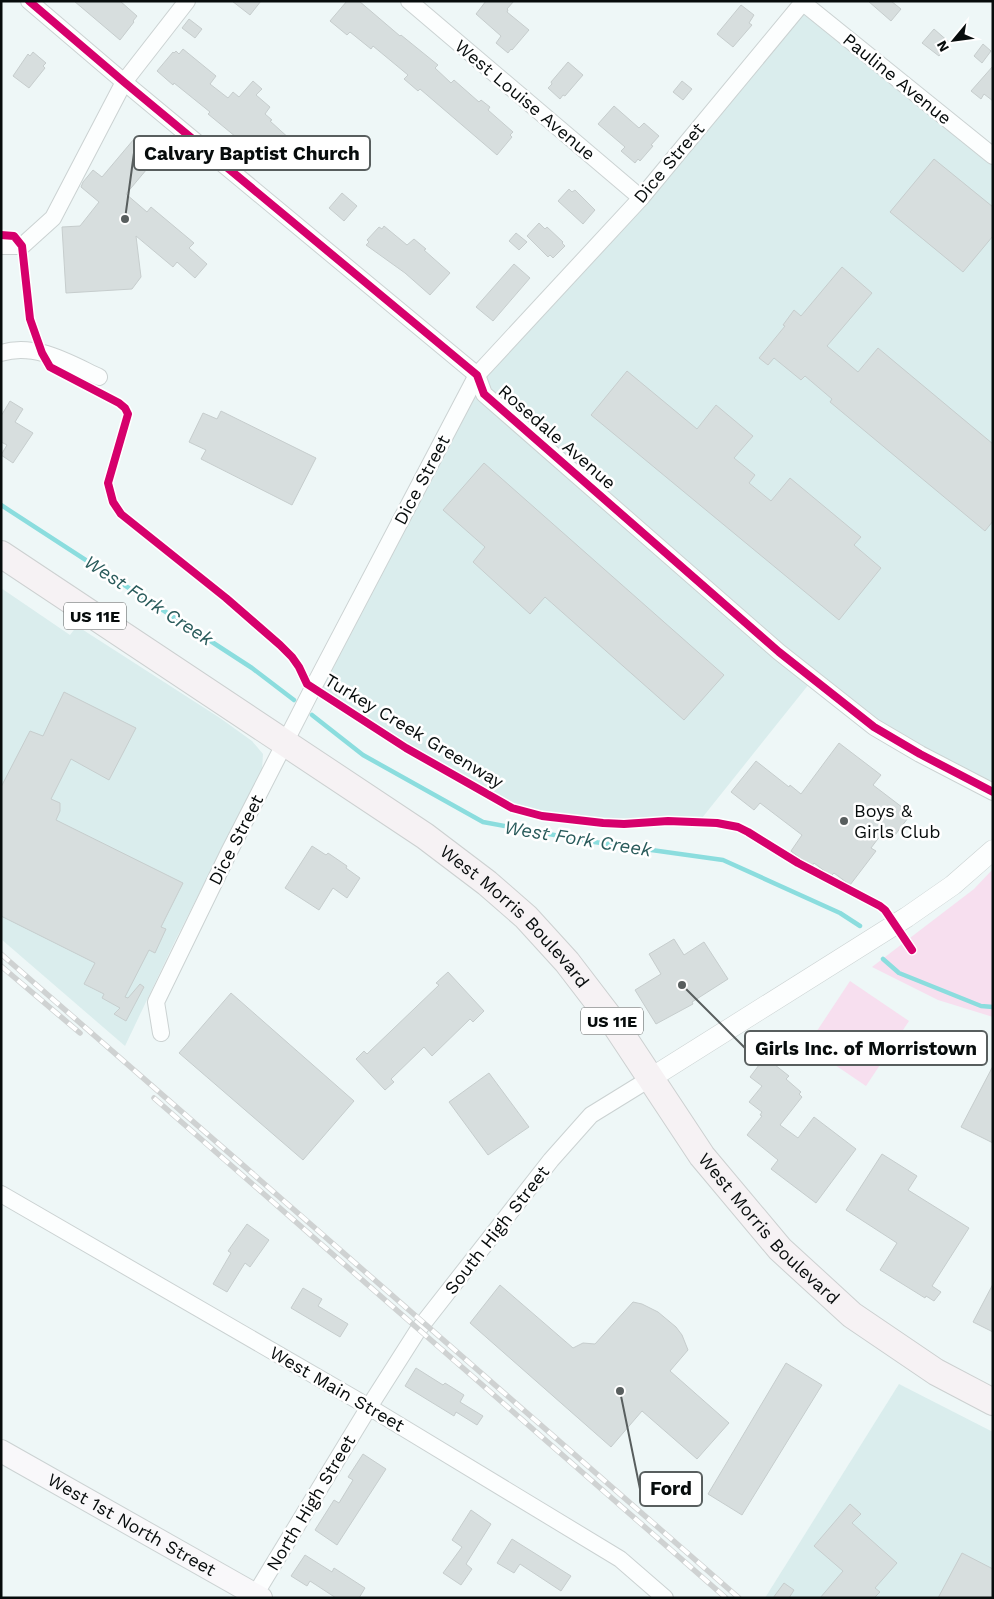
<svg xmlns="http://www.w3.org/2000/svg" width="994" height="1599" font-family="'Work Sans',sans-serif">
<rect width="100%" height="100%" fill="#eef7f7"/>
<!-- built -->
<g fill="#daeded">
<polygon points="803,3 993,156 993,792 813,679 698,823 668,821 624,824 603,823 542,816 512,808 406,748 326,696 317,680 477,375"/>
<polygon points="1,588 70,635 77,626 220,718 252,741 263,754 262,770 175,941 125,1046 1,939"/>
<polygon points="899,1384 993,1432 993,1598 765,1598"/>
</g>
<!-- green -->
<g fill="#f7dfef">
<polygon points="993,869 993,1017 938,1000 872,967 974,889"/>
<polygon points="850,981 909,1021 866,1086 807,1046"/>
</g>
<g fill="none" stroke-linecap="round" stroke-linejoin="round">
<!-- stream -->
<g stroke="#8bddde" stroke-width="4.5">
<polyline points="1,505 252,668 294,700"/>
<polyline points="312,715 363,755 483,822 587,841 723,860 840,913 860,926"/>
<polyline points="883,959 899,973 981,1006 993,1007"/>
</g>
</g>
<!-- building -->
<g fill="#d7dede" stroke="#c6cdcd">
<polygon points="74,1 120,1 137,16 133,21 134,22 120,40"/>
<polygon points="232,1 261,1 250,15"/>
<polygon points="347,1 359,1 400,36 401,35 438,65 435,68 451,83 454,80 479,102 481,100 490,107 488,110 513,132 510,135 512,137 497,155 420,89 418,91 404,79 408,75 373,46 371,49 350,32 347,35 330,21"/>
<polygon points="486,1 514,1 507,9 508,10 507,12 529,30 512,50 511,49 508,53 496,43 501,36 476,14"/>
<polygon points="868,1 891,1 901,9 891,21"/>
<polygon points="741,5 754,15 749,23 752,25 733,47 717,34"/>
<polygon points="189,19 202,29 195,38 182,28"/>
<polygon points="934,29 950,43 939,56 922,43"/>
<polygon points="983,44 991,51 982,63 974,56"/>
<polygon points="183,49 216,76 210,84 228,98 233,92 239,97 253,81 262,89 256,95 270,107 265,114 272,120 270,121 291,140 287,145 288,146 274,162 252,143 250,142 247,146 208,114 210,112 174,83 173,85 157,71 173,52 174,53 176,51 179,54"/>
<polygon points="33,52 46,63 43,66 45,68 29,88 13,76 28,54 30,56"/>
<polygon points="568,62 583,75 565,96 563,95 560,99 548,88 552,84 551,82"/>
<polygon points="993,66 993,101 984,94 981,99 971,91"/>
<polygon points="682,81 692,89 683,100 673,92"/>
<polygon points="614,106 639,128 644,123 659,136 651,145 653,146 640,161 638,159 635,163 621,151 625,147 598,124"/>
<polygon points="134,139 139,143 142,139 155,149 152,153 157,157 126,194 147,212 151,207 194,243 189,248 207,264 195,278 177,262 173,267 136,236 141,277 132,289 66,293 62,227 80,226 99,202 81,187 83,182 93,170 102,177"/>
<polygon points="934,159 993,207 993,236 963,272 890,212"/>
<polygon points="569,189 572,192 575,190 595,210 583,224 558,201"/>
<polygon points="342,193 357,206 344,221 329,208"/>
<polygon points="539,223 545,229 547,227 563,242 562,243 565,246 553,258 550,255 548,257 527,236"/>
<polygon points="384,226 407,245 414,239 426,249 424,250 450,273 430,295 405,273 366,245 369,242 367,240 379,227 382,229"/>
<polygon points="516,233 527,242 519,250 509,241"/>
<polygon points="514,264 530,278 493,321 476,307"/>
<polygon points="842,267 872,293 827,346 858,372 878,348 993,444 993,521 985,531 830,402 832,399 805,376 801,380 774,358 768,365 759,358 785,326 783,325 794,310 801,316"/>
<polygon points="627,371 697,429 716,405 753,436 734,458 755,475 749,483 771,501 790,478 861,537 854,545 881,568 839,620 591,415"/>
<polygon points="10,401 23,409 15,422 33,433 13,463 1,455 7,445 1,442 1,416"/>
<polygon points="221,411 316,458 292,505 201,459 206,450 189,442 203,413 217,419"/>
<polygon points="484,463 724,675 684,720 545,597 530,614 473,562 485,547 443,510"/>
<polygon points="64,692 136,728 109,780 71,759 51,799 60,803 60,811 56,820 183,883 161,927 166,929 155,953 149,950 125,997 128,998 140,984 144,987 126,1021 114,1014 120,1008 102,998 104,994 84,984 95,963 1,916 1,787 30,731 43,736"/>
<polygon points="839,743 881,775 873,785 911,814 895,835 886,828 871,848 876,851 850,885 834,873 831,876 814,863 811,867 791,851 802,835 760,803 754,810 731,792 756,761 789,787 790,785 801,794"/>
<polygon points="312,846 326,855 328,853 347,866 346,868 360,878 347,898 333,888 319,910 285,888"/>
<polygon points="674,939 684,955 704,942 728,979 692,1002 693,1004 656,1024 635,990 661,974 649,954"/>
<polygon points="448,972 484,1011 473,1022 470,1019 432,1056 424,1047 391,1079 394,1082 385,1090 356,1059 364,1051 367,1054 439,985 436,983"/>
<polygon points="231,993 354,1101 303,1160 179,1053"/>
<polygon points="765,1057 789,1076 786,1079 801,1092 799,1094 802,1097 780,1125 798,1138 814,1117 856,1149 816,1203 771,1169 778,1160 747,1135 762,1116 760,1115 762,1112 749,1102 762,1086 750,1077"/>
<polygon points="993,1066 993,1143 961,1127"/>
<polygon points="489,1073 529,1127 488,1155 449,1102"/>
<polygon points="882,1154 917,1176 908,1190 969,1228 932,1286 941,1292 934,1301 926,1296 925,1298 880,1270 897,1243 846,1210"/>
<polygon points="247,1224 269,1240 250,1267 245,1263 227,1292 213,1284 231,1253 228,1251"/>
<polygon points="993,1284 993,1332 973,1322"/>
<polygon points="500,1285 573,1348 583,1343 595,1344 633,1302 642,1304 658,1312 676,1327 682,1335 688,1350 670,1371 729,1423 697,1459 642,1411 611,1447 470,1323"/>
<polygon points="303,1288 322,1299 318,1306 348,1324 340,1337 291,1308"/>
<polygon points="786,1363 822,1385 742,1515 708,1494"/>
<polygon points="416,1368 443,1385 445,1383 464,1395 460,1402 483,1416 477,1425 456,1412 454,1416 405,1386"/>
<polygon points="363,1454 386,1469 337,1545 315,1530 334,1500 339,1503 353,1480 348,1477"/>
<polygon points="850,1504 861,1514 852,1523 897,1563 875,1588 880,1592 874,1598 820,1598 843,1571 814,1546"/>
<polygon points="471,1510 491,1524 466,1564 472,1569 461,1585 443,1573 462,1547 452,1540"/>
<polygon points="512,1539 571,1576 561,1591 520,1564 514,1573 497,1563"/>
<polygon points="962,1553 993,1569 993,1598 938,1598"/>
<polygon points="305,1555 332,1572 334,1568 365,1588 359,1598 336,1598 310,1581 307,1586 291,1576"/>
<polygon points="784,1583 794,1590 789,1598 773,1598"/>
</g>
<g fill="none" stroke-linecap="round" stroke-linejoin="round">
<defs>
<g id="minor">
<polyline points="29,1 124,82 477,375 484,394 779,652 874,727 920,754 993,792"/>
<polyline points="409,1 641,198"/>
<polyline points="801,1 993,156"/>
<polyline points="1,246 22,246 53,218 124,82 187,1"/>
<path d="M1 353C35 342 69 363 99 377"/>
<polyline points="161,1033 156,1002 229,852 317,680 477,375 641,198 804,1"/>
<polyline points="1,1194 369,1407 620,1559 665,1598"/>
<polyline points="253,1598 369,1407 418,1330 551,1160 591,1115 651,1078"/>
</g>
<polyline id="tertiary" points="651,1078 907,917 953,885 993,850"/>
<g id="secondary">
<path id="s1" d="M1 1451 261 1598"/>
</g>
<g id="primary">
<path id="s2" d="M1 554 425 836 487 883 526 917 567 962 616 1026 702 1156 780 1249 852 1315 936 1372 993 1402"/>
</g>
</defs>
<!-- minor casing -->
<use href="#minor" stroke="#cbd2d2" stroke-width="18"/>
<!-- tertiary casing -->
<use href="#tertiary" stroke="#cbd2d2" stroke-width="21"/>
<!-- secondary casing -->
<use href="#secondary" stroke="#cbd2d2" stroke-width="24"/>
<!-- primary casing -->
<use href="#primary" stroke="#ccd0d0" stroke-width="28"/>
<!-- minor -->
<use href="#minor" stroke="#fcfefe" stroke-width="16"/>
<!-- tertiary -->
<use href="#tertiary" stroke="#fcfefe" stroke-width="20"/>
<!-- secondary -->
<use href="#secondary" stroke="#f9f8fa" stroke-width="22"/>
<!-- primary -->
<use href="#primary" stroke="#f6f2f4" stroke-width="26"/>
<defs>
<g id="rail">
<polyline points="1,954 739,1598"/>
<polyline points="1,966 80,1033"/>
<polyline points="154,1098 726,1598"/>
</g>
</defs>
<!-- rail casing -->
<use href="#rail" stroke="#cfd2d2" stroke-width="5.5"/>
<!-- rail -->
<use href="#rail" stroke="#fff" stroke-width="4" stroke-dasharray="11" stroke-linecap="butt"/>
<defs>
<g id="cycleway">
<polyline points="29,1 124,82 477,375 484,394 779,652 874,727 920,754 993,792"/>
<polyline points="1,235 14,236 22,246 30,319 42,353 50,367 119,403 125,408 128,414 108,483 113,502 121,514 226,598 280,645 292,657 299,667 307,684 406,748 512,808 542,816 603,823 624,824 668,821 717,823 738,827 748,832 798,863 880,906 885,910 912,950"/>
</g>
</defs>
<!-- cycleway casing -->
<use href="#cycleway" stroke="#fff" stroke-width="11"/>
<!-- cycleway -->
<use href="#cycleway" stroke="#d6006c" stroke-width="8"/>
</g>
<!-- markers -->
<circle fill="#585e5e" stroke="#fff" stroke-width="2" cx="844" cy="821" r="5"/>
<g text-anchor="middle" stroke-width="5" stroke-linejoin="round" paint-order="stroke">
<!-- shield labels -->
<g fill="#fff" stroke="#515555" stroke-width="1">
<rect x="64" y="602.5" width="62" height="27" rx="4"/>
<rect x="581" y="1007.5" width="62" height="27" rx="4"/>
</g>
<g font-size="16" font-weight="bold" fill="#070c0c">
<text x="95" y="622">US 11E</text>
<text x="612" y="1027">US 11E</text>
</g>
<!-- street labels -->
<g font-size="18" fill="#070c0c" stroke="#fff">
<text transform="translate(897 79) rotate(39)" y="6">Pauline Avenue</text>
<text transform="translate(525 100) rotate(40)" y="6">West Louise Avenue</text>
<text transform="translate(669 163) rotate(-50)" y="6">Dice Street</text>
<text transform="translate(557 437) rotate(41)" y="6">Rosedale Avenue</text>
<text transform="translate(422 480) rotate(-62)" y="6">Dice Street</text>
<text transform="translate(414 731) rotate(31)" y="6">Turkey Creek Greenway</text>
<text transform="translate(236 840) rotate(-63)" y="6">Dice Street</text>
<text dy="6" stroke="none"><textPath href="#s2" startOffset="630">West Morris Boulevard</textPath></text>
<text dy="6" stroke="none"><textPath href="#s2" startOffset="1035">West Morris Boulevard</textPath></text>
<text transform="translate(497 1230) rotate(-52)" y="6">South High Street</text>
<text transform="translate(337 1389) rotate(30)" y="6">West Main Street</text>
<text transform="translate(311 1503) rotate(-59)" y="6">North High Street</text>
<text dy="6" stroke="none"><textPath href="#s1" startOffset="150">West 1st North Street</textPath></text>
</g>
<!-- poi labels -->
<g font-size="18" fill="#070c0c" stroke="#fff" text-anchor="start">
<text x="854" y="817">Boys &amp;<tspan x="854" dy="21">Girls Club</tspan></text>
</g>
<!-- water labels -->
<g font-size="19" font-style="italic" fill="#295b5b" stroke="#fff">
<text transform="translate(149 600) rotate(33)" y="7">West Fork Creek</text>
<text transform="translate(578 838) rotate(9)" y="7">West Fork Creek</text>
</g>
</g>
<!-- callouts -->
<path fill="none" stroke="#585e5e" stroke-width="2" d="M125 219L134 153M682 985L745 1048M620 1391L640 1489"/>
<g fill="#585e5e" stroke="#fff" stroke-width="2">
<circle cx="125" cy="219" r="5"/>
<circle cx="682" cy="985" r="5"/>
<circle cx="620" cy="1391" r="5"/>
</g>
<g fill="#fff" stroke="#585e5e" stroke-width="2">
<rect x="134" y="136" width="236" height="34" rx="5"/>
<rect x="745" y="1031" width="242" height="34" rx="5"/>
<rect x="640" y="1472" width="62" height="34" rx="5"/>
</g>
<g font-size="19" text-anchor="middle" font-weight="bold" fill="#070c0c">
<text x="252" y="160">Calvary Baptist Church</text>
<text x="866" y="1055">Girls Inc. of Morristown</text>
<text x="671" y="1495">Ford</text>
</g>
<!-- border -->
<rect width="994" height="1599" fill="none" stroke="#070c0c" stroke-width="5"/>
<!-- north arrow -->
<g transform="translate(954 40) rotate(241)" stroke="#ffffff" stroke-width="4" paint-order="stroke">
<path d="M0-4L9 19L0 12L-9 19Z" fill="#070c0c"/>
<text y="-8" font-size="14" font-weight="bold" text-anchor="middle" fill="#070c0c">N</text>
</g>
</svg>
